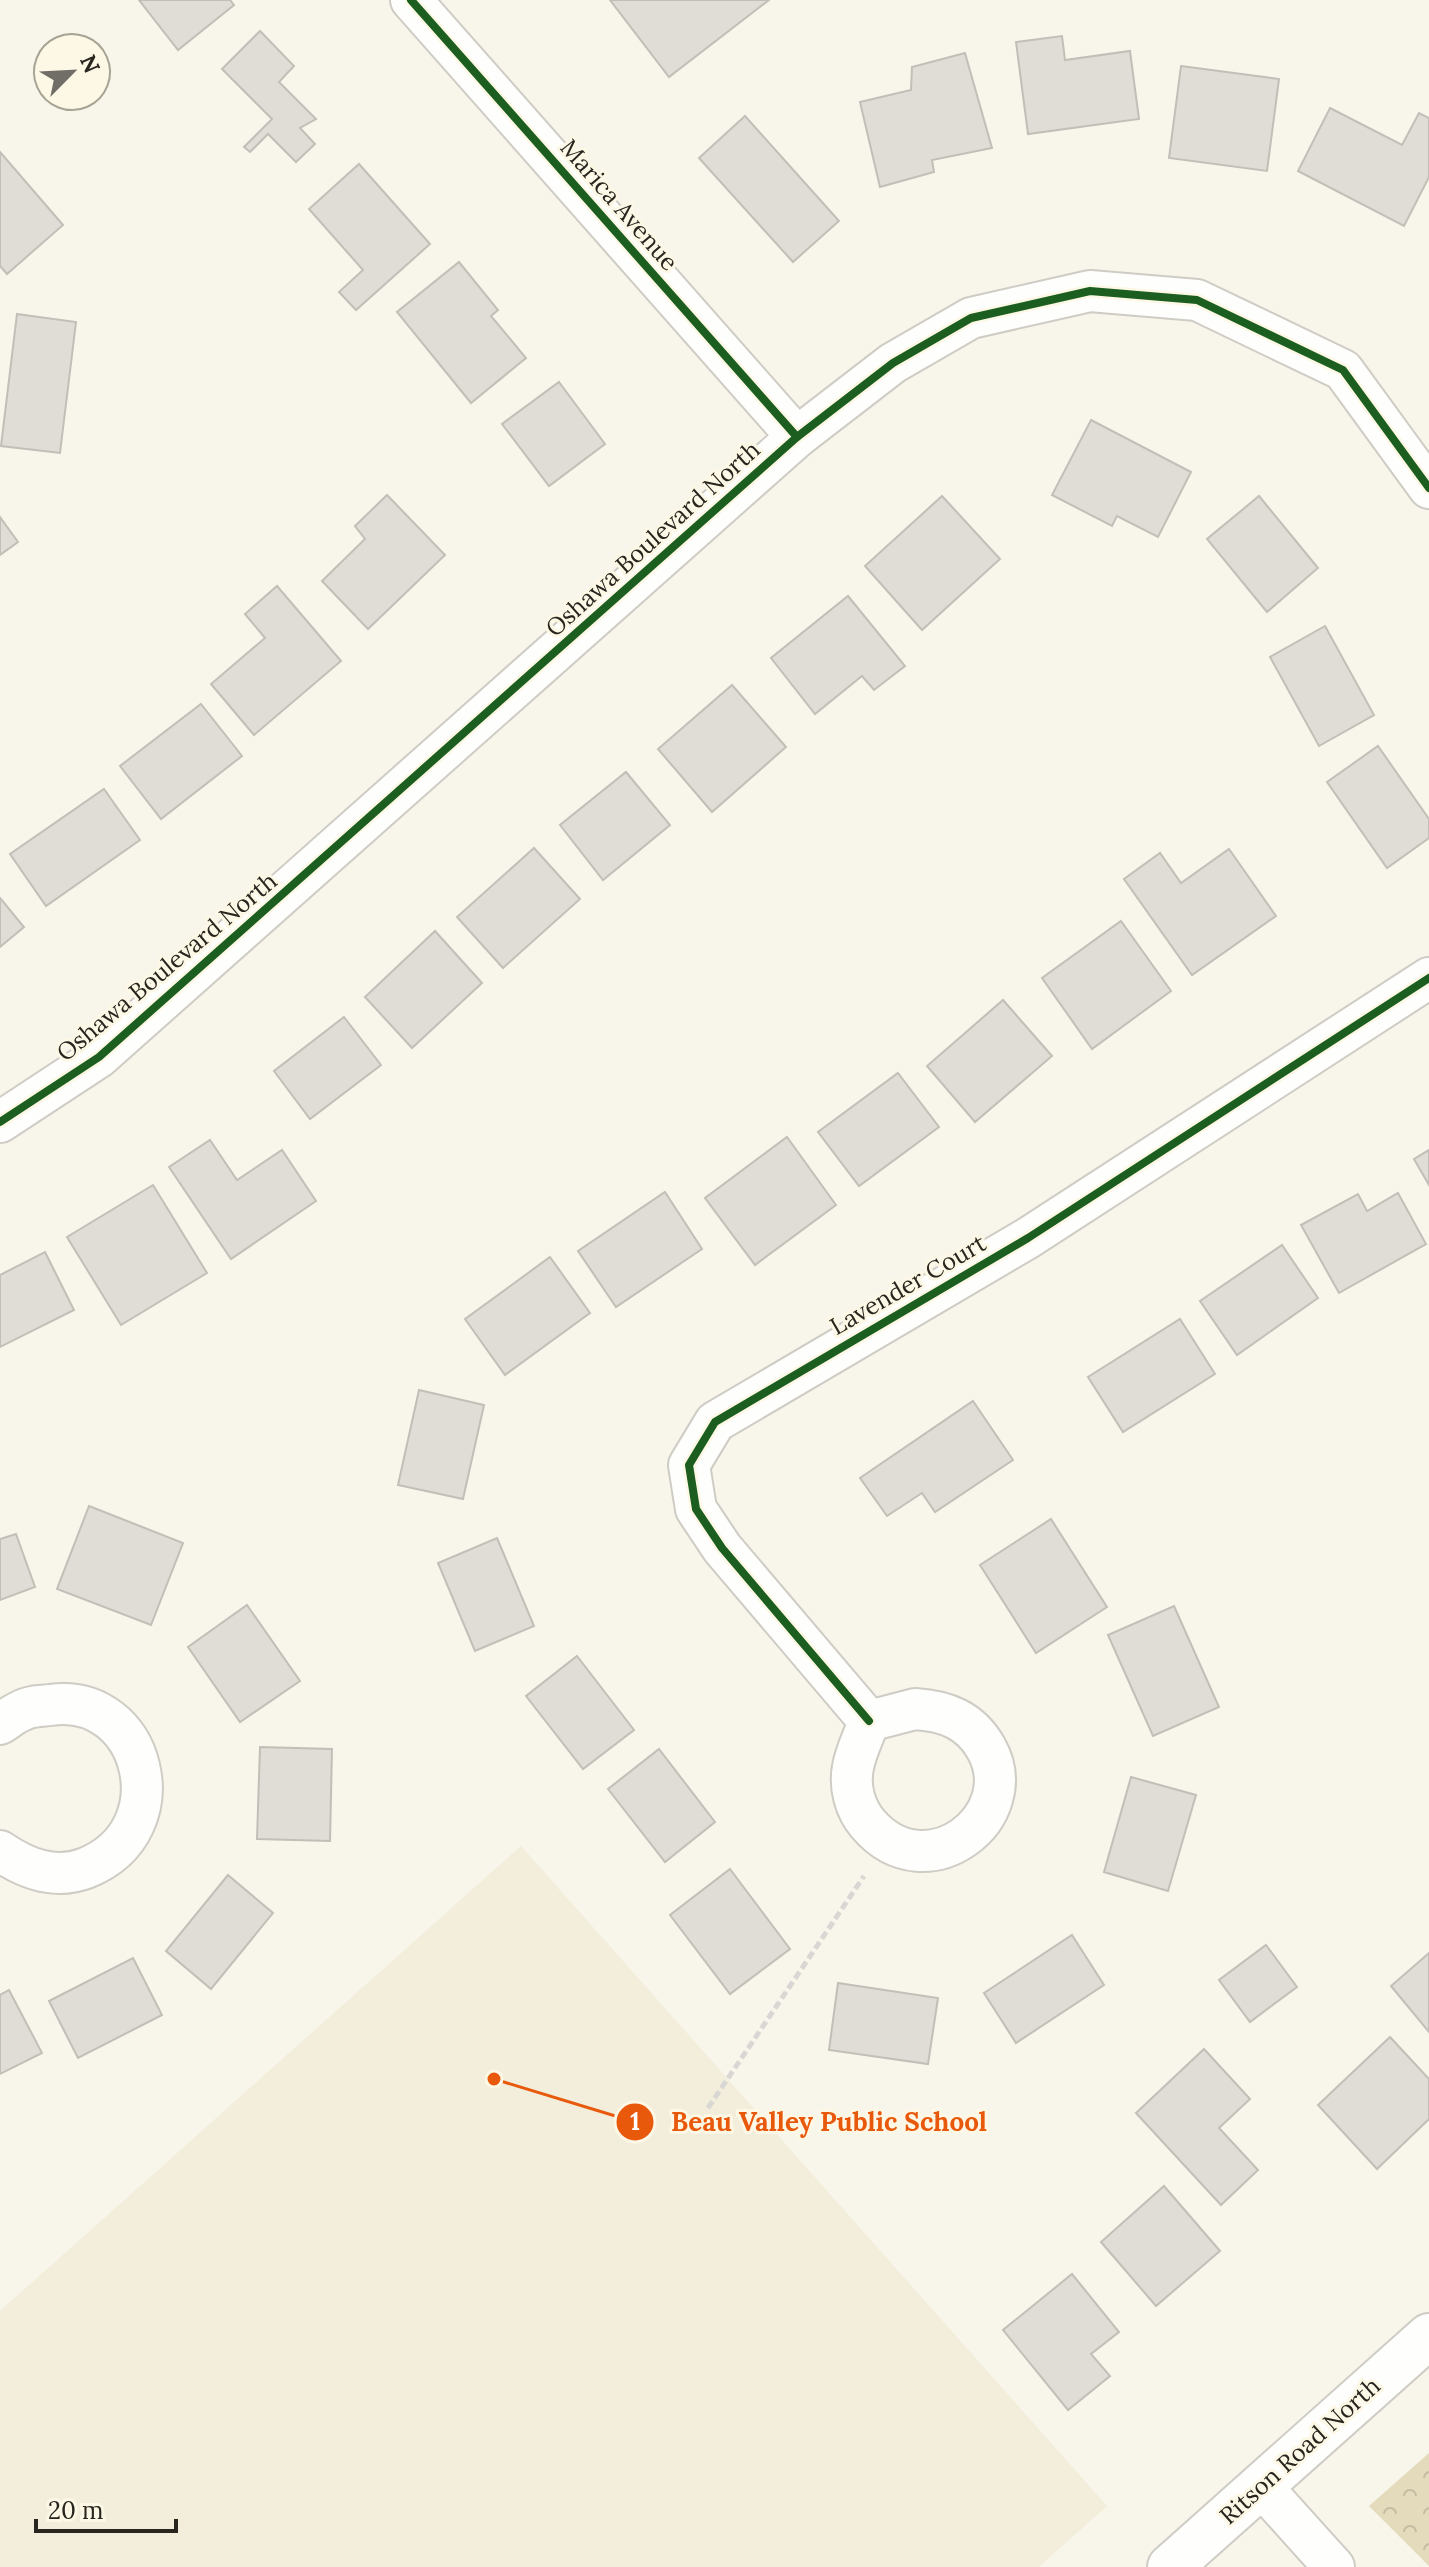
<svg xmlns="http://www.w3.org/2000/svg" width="1429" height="2567" font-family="Lora,serif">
<defs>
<pattern id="park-crowns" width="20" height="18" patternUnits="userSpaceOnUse" patternTransform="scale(2)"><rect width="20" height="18" fill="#e3dbbc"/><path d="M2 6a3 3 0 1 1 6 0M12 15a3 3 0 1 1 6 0" fill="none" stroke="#c3bca1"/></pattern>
</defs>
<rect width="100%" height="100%" fill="#f8f5eb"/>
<!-- built -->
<polygon fill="#f2eedb" points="521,1846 1107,2506 1039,2567 0,2567 0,2311"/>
<!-- park -->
<polygon fill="url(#park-crowns)" points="1429,2453 1429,2566 1369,2506"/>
<!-- building -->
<g fill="#dfddd5" stroke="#c1bfb7" stroke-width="2">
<polygon points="139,0 230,0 234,5 178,50"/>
<polygon points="610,0 769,0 669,77"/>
<polygon points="260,31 294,66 279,82 316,119 300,128 315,144 296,162 268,134 250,152 244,147 272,119 222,69"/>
<polygon points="1062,36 1065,60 1130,51 1139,119 1028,134 1016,42"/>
<polygon points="965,53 992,148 932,160 934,172 880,187 860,102 911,90 912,67"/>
<polygon points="1181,66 1279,79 1267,171 1169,158"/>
<polygon points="1330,108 1402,145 1419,113 1429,118 1429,177 1404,226 1298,171"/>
<polygon points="745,116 839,221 793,262 699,158"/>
<polygon points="0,152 63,225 7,274 0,266"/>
<polygon points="359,164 430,244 356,310 339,292 363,270 309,209"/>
<polygon points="459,262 498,310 491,316 526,358 471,403 397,312"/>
<polygon points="17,314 76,322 60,453 1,446"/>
<polygon points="559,382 605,444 549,486 502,424"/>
<polygon points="1091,420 1191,472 1158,537 1117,516 1112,526 1052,495"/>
<polygon points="387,495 445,555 368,629 322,581 365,539 355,526"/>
<polygon points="942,496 1000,559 922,630 865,566"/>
<polygon points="1259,496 1318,568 1267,612 1207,539"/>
<polygon points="0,517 18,542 0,555"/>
<polygon points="277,586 341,661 254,735 211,684 265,638 245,614"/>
<polygon points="848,596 905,666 874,690 862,676 815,714 771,658"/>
<polygon points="1325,626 1374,715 1319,746 1270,657"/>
<polygon points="732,685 786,747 712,812 658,749"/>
<polygon points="201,704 242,756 161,819 120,766"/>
<polygon points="1378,746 1429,819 1429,838 1387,868 1327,782"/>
<polygon points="626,772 670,825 603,880 560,825"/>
<polygon points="104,789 140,840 46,906 10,854"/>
<polygon points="534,848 580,899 503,968 457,917"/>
<polygon points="1229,849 1276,916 1192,975 1124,879 1160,853 1181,883"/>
<polygon points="0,898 24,927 0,947"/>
<polygon points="1121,921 1171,991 1092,1049 1042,978"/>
<polygon points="435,931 482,983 412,1048 365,997"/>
<polygon points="1003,1000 1052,1056 975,1122 927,1066"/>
<polygon points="344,1017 381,1065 310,1119 274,1071"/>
<polygon points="898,1073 939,1127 859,1186 818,1132"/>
<polygon points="787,1137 836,1205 755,1265 705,1198"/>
<polygon points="210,1140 237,1180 282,1150 316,1201 231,1259 169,1167"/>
<polygon points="1429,1150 1429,1185 1414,1159"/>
<polygon points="153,1185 207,1273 121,1325 67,1237"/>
<polygon points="665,1192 702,1249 616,1307 578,1251"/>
<polygon points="1398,1193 1426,1244 1339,1293 1301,1225 1358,1194 1367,1211"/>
<polygon points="1282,1245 1318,1298 1237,1355 1200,1301"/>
<polygon points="45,1252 74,1310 0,1347 0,1275"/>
<polygon points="550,1257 590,1313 505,1375 465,1319"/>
<polygon points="1180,1319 1215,1374 1123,1432 1088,1377"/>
<polygon points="419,1390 484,1405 463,1499 398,1485"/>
<polygon points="973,1401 1013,1460 935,1512 922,1493 887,1516 860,1478"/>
<polygon points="89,1506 183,1543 151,1625 57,1589"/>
<polygon points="1051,1519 1107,1607 1036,1653 980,1565"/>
<polygon points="16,1534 35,1587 0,1600 0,1539"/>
<polygon points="497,1538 534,1626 475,1651 438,1563"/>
<polygon points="247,1605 300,1681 240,1722 188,1647"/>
<polygon points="1174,1606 1219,1707 1153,1736 1108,1635"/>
<polygon points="577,1656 634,1730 583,1769 526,1696"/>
<polygon points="260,1747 332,1749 330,1841 257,1839"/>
<polygon points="659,1749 715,1822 665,1862 608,1789"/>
<polygon points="1131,1777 1196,1795 1168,1891 1104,1872"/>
<polygon points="730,1869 790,1949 730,1994 670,1915"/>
<polygon points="228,1875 273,1913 211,1989 166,1951"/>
<polygon points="1072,1935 1104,1985 1016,2043 984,1993"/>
<polygon points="1266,1945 1297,1987 1250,2022 1219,1980"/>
<polygon points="1429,1953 1429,2032 1391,1986"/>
<polygon points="133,1958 162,2015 78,2058 49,2001"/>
<polygon points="838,1983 938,1998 928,2064 829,2050"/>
<polygon points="9,1990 42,2053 0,2074 0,1995"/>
<polygon points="1390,2037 1429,2079 1429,2119 1377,2169 1318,2105"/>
<polygon points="1204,2049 1250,2099 1219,2128 1258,2170 1221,2205 1136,2113"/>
<polygon points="1164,2186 1220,2251 1156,2306 1101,2242"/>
<polygon points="1072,2274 1119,2332 1091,2354 1110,2376 1068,2410 1003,2330"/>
</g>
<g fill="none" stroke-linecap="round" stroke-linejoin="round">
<defs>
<g id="street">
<polyline points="411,0 797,437"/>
<polyline points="0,1122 99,1057 797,437 893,363 971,318 1090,291 1197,300 1343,370 1429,488"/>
<path d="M915 1709C946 1711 970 1720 986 1748 1025 1816 927 1893 868 1824 855 1809 849 1787 853 1767 856 1751 864 1736 869 1721Z"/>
<polyline points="869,1721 722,1548 696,1509 689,1465 715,1422 1028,1238 1429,978"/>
<path d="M0 1724C7 1720 13 1714 21 1711 29 1706 41 1706 50 1705 145 1691 181 1830 86 1868 55 1880 26 1869 0 1851"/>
<polyline points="1261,2486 1334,2567"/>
</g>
<polyline id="secondary" points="1170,2567 1429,2336"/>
</defs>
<!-- street casing -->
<use href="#street" stroke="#ceccc4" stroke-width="44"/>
<!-- secondary casing -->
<use href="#secondary" stroke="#ceccc4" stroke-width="48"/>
<!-- path -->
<polyline stroke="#d9d7d4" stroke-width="5" stroke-dasharray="8 4" stroke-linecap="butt" points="708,2108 864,1876"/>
<!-- street -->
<use href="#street" stroke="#fefefc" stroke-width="40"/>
<!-- secondary -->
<use href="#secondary" stroke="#fefefc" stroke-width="44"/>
<defs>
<g id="cycleway">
<polyline points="411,0 797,437"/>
<polyline points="0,1122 99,1057 797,437 893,363 971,318 1090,291 1197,300 1343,370 1429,488"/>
<polyline points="869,1721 722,1548 696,1509 689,1465 715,1422 1028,1238 1429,978"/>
</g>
</defs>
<!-- cycleway casing -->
<use href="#cycleway" stroke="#fdf8e6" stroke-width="13"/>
<!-- cycleway -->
<use href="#cycleway" stroke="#1b5e20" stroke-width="8"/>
</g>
<g text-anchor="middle" stroke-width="6" stroke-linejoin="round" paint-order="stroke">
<!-- street labels -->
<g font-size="24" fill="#27251e" stroke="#fdf8e6">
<text transform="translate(619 205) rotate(49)" y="8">Marica Avenue</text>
<text transform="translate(653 539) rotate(-42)" y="8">Oshawa Boulevard North</text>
<text transform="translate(167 967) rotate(-40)" y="8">Oshawa Boulevard North</text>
<text transform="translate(908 1285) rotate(-30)" y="8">Lavender Court</text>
<text transform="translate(1300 2451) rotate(-42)" y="8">Ritson Road North</text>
</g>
</g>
<!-- callouts -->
<path fill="none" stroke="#e8590c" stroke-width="3" d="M494 2079L635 2122"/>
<g fill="#e8590c" stroke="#fdf8e6" stroke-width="3">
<circle cx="494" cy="2079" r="8"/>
<circle cx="635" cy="2122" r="20"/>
</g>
<g font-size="24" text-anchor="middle" font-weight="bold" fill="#fff">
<text x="635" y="2130">1</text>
</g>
<g font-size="26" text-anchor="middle" font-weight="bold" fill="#e8590c" stroke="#fdf8e6" stroke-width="6" stroke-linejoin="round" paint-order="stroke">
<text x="829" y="2131">Beau Valley Public School</text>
</g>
<!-- north arrow -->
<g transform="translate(72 72) rotate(66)"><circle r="38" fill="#fdf8e6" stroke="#a7a496" stroke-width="2"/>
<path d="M0-6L14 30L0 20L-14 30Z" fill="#706e66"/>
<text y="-12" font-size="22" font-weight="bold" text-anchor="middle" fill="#27251e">N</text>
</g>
<!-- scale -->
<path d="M36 2519v12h140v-12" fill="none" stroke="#27251e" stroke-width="4"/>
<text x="48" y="2519" font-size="24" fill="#27251e" stroke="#fdf8e6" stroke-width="6" paint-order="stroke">20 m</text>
</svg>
